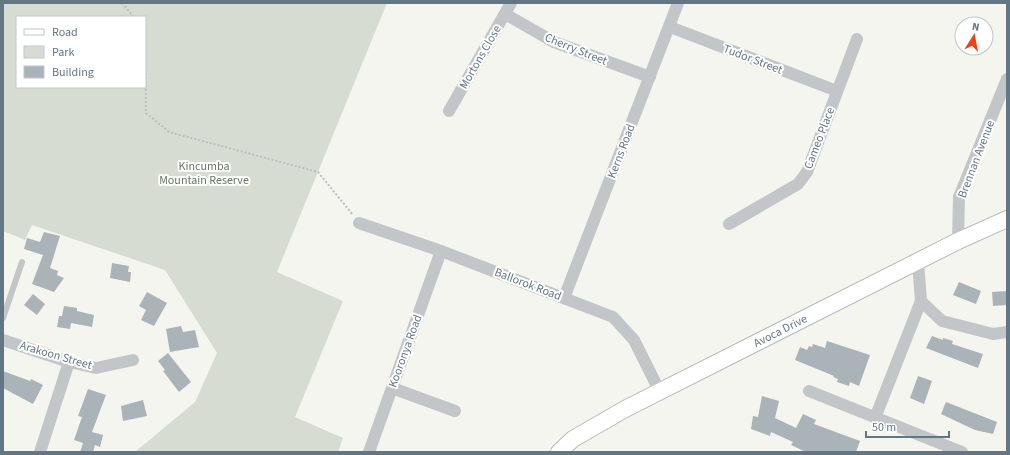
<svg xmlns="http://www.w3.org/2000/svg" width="1010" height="455" font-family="'Source Sans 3',sans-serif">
<rect width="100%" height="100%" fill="#f5f5f0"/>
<!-- green -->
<path fill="#d6dcd1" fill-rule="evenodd" d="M3 3H387L277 272 343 301 295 417 343 438 338 452H135L195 402 217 353 165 270 32 225 25 240 3 231ZM17 17H145V87H17Z"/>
<!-- building -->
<g fill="#aab3b7">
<polygon points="44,232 60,236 50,268 58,271 57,275 64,278 54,292 32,284 43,255 24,249 27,238 40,242"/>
<polygon points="112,263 129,266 128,272 131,272 130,282 110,278"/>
<polygon points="959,282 981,291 976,304 953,295"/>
<polygon points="1007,291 1007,305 993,306 992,292"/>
<polygon points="147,292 167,303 154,326 141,320 146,310 139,306"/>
<polygon points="33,294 45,304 37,315 24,305"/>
<polygon points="64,306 77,308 77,311 94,315 92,327 71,323 70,329 57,327 59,316 62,316"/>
<polygon points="181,326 183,332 195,330 199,347 170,352 166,329"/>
<polygon points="932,336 943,340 943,338 953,341 952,344 983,354 978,368 926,348"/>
<polygon points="827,341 870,355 859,386 850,382 849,386 837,382 838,379 833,377 834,376 795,360 800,347 807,350 809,346 812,347 813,344 825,348"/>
<polygon points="168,353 191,382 179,392 163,371 165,370 158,361"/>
<polygon points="3,371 30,381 31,379 43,385 33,404 3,388"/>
<polygon points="918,376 932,381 924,404 910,398"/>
<polygon points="88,389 106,395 92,432 103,435 100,447 95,445 93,452 80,452 83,443 74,440 82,417 78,416"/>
<polygon points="762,396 779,401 775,418 796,428 803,414 816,420 814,424 860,441 856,452 806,452 791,445 793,442 771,432 770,436 751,429 753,416 758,417"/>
<polygon points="143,400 147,416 123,421 121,406"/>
<polygon points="946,402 997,422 993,434 975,430 941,414"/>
</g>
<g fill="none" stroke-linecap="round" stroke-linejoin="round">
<defs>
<g id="secondary">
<path id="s1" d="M559 452 573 439 625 409 958 241 1007 219"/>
</g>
</defs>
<!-- secondary casing -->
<use href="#secondary" stroke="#b4babe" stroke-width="18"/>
<!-- path -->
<g stroke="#bbbec0" stroke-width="2" stroke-dasharray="2 2" stroke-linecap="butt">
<polyline points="122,3 134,17"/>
<polyline points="145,41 146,113 169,132 318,172 353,215"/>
</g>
<!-- lane -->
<polyline stroke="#c2c6c9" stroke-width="6" points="3,318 22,262"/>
<!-- street -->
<g stroke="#c2c6c9" stroke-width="12">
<polyline points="505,14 554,42 650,77"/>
<polyline points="670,27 837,91"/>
<polyline points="449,111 511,3"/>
<polyline points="359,223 441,251 613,317 634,340 660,392"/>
<polyline points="729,224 798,184 807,172 857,39"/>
<polyline points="958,241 959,197 1007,79"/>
<polyline points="564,298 678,3"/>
<polyline points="921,301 942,321 993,334 1007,332"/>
<polyline points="3,340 69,362 96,368 133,360"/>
<polyline points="392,388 455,411"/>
<polyline points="809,391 962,452"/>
<polyline points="875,418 921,301 918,262"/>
<polyline points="40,452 69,362"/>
<polyline points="369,452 441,251"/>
</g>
<!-- secondary -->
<use href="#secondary" stroke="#fff" stroke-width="16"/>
</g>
<g text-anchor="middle" stroke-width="4" stroke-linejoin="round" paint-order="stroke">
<!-- street labels -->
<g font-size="12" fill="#627683" stroke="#fff">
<text transform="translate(576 49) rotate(22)" y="4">Cherry Street</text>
<text transform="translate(480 57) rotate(-60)" y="4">Mortons Close</text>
<text transform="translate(753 59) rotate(21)" y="4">Tudor Street</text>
<text transform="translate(819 138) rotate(-69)" y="4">Cameo Place</text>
<text transform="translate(621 151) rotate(-69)" y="4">Kerns Road</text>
<text transform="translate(976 159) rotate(-69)" y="4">Brennan Avenue</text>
<text transform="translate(528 284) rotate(21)" y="4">Ballorok Road</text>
<text dy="4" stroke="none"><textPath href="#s1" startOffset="253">Avoca Drive</textPath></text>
<text transform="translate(405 351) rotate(-70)" y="4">Kooronya Road</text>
<text transform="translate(56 355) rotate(16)" y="4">Arakoon Street</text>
</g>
<!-- park labels -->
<g font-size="12" fill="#677a61" stroke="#fff">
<text x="204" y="170">Kincumba<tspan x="204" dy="14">Mountain Reserve</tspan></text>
</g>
</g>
<!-- border -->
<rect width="1010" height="455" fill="none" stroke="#627683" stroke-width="8"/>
<!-- legend -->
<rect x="16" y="16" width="130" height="72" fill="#ffffff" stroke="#c0c8cd"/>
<rect x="24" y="29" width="20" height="6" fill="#ffffff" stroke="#c0c8cd"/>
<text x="52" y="36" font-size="12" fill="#627683">Road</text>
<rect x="24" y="46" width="20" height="12" fill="#d6dcd1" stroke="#c0c8cd"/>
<text x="52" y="56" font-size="12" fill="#627683">Park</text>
<rect x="24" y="66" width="20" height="12" fill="#aab3b7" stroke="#c0c8cd"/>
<text x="52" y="76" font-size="12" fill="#627683">Building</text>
<!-- north arrow -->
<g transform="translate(974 36) rotate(11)"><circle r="19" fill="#ffffff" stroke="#c0c8cd"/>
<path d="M0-3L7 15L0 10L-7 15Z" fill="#ec4119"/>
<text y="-6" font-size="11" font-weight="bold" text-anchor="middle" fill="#627683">N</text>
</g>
<!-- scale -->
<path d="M866 431v6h83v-6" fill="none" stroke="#627683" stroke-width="2"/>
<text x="872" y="431" font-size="12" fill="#627683" stroke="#ffffff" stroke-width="3" paint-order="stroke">50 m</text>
</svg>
